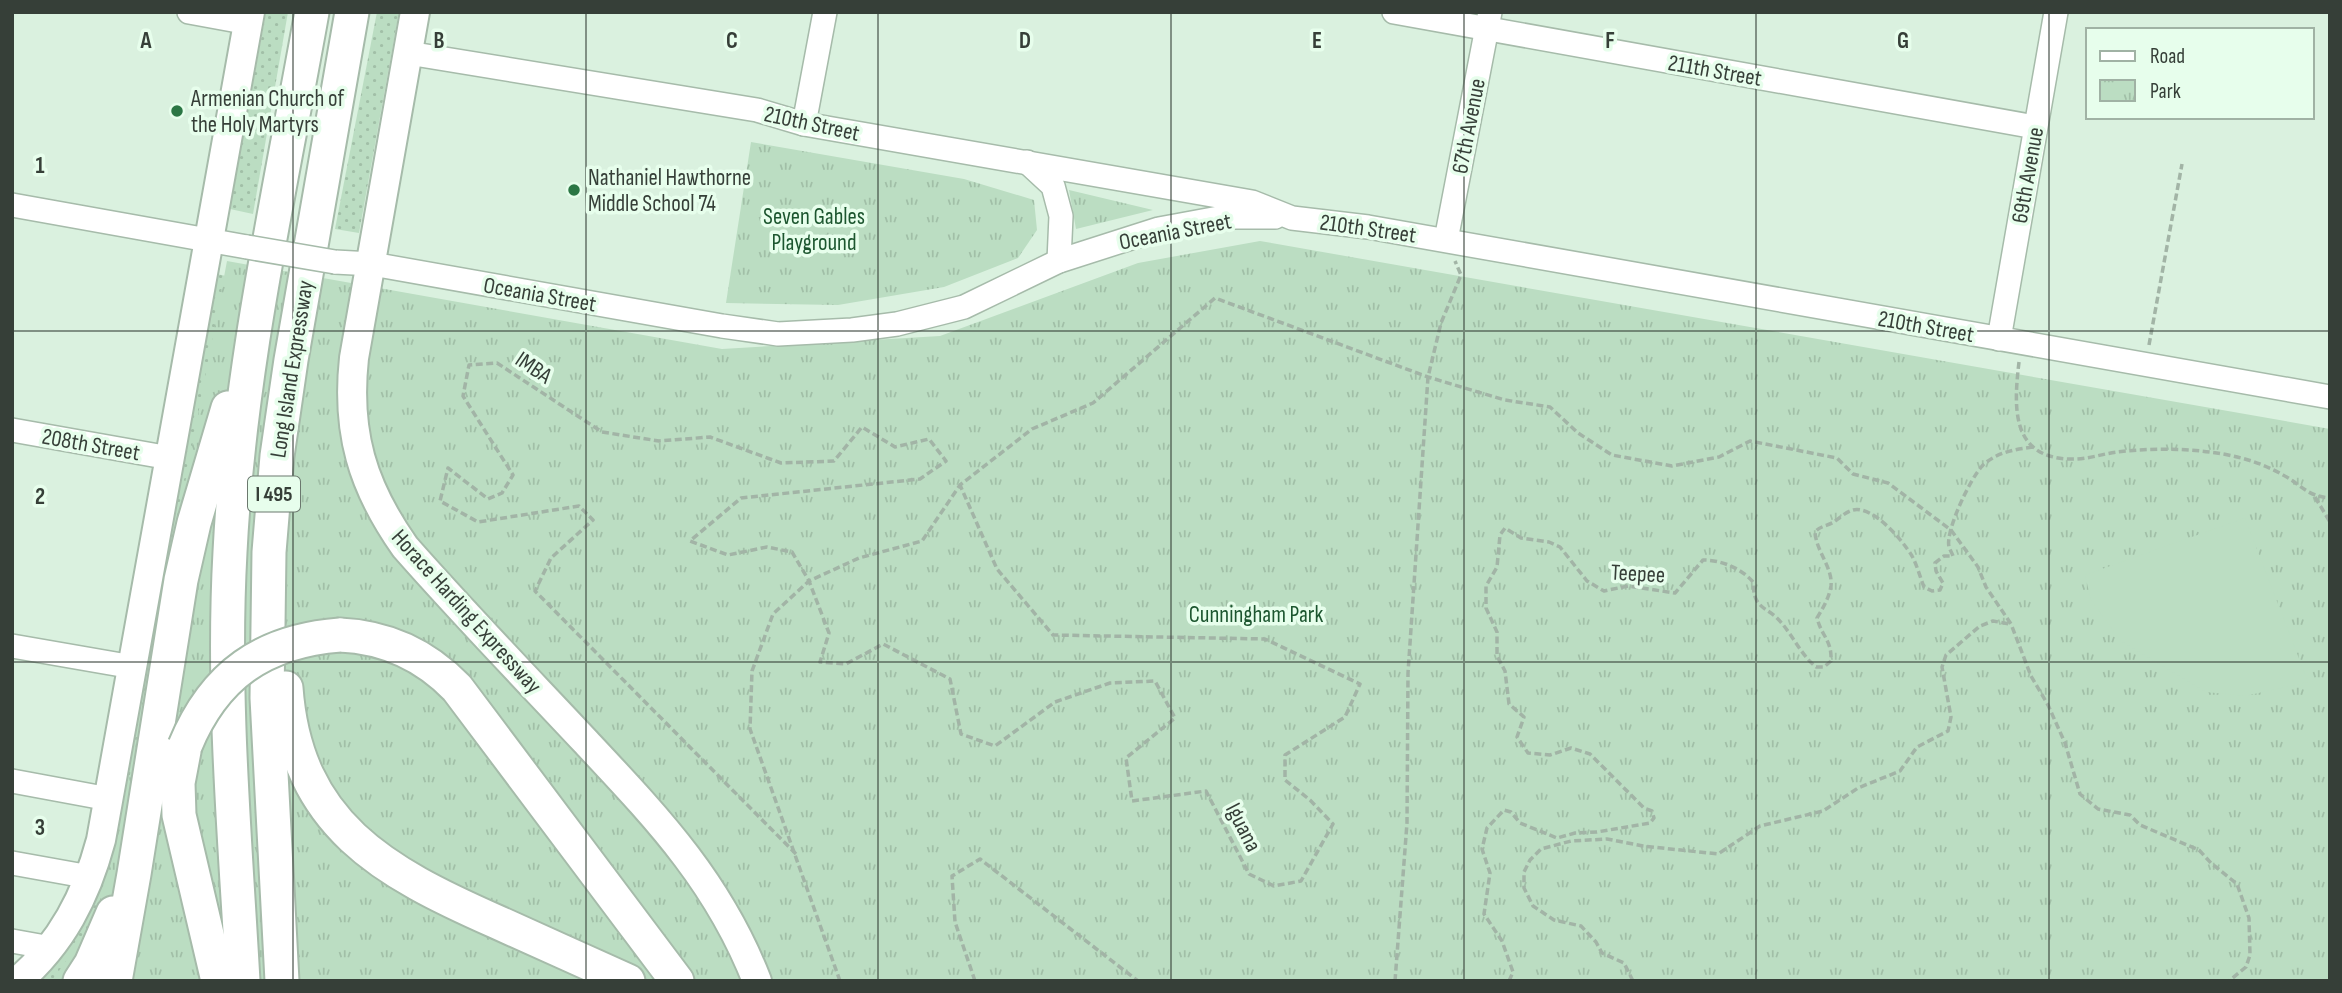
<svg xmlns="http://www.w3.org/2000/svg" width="2342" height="993" font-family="'Sofia Sans Condensed',sans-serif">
<defs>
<pattern id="grass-dots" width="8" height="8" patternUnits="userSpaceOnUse" patternTransform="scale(1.75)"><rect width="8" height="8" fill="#bbddc2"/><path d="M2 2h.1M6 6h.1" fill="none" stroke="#a1bfa7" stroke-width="1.8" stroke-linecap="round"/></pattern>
<pattern id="park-tufts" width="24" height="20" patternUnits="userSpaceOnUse" patternTransform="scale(1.75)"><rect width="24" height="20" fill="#bbddc2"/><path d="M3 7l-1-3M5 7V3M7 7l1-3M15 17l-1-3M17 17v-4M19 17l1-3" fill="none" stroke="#a1bfa7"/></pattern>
</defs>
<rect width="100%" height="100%" fill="#daf1df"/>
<!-- grass -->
<g fill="url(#grass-dots)">
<polygon points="266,12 288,12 253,214 230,209"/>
<polygon points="377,12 399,12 359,233 335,229"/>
<polygon points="217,274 240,279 116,876 61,981 36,981 70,947 94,906 116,845"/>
</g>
<!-- park -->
<g fill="url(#park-tufts)">
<polygon points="751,142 964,179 1034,200 1037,230 1018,258 944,287 838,305 726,303"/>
<polygon points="1069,190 1153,210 1076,229"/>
<polygon points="1260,241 2330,429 2330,981 52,981 97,916 129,780 227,261 722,349 940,336 1138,263"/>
</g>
<!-- pitch -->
<polygon fill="#bbddc2" points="2245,518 2308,682 2245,696 2206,692 2121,641 2091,600 2085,575"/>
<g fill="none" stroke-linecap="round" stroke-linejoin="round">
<defs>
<g id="minor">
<polyline points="189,12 249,23"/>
<polyline points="1394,12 2035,127"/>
<polyline points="408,53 757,110 804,124 1252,202 1292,218 1368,227 2330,397"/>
<polyline points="804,124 825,12"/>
<polyline points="1027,162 1053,186 1061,216 1059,261"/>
<polyline points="12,205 247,247"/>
<polyline points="1446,240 1490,12"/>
<polyline points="335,262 372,264 722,326 778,334 852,330 897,324 964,307 1059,261 1159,229 1224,217 1275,217"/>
<polyline points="1999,339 2056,12"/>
<polyline points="12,430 170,458"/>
<polyline points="12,646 133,667"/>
<polyline points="12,781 109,799"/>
<polyline points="12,863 90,877"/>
<polyline points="12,941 51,948"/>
</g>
<g id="major">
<path d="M415 12 354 358C346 432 362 486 405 547 463 613 525 677 585 741 657 818 718 881 757 981"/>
<path d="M18 981C62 943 86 896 101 840L250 12"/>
</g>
<g id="highway">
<path d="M340 635C386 637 425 655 457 688L677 981"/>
<path d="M286 688C296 825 384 872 497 922 541 942 584 961 628 981"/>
<polyline points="185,746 178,783 179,815 218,981"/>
<polyline points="80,981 91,964 113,913"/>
<polyline points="115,981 134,874 181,580 194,523 228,408"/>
<path d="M243 981C235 838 222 695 230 552 239 370 280 191 312 12"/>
<polyline points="282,981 267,698 269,552 277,456 291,360 352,12"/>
</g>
</defs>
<!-- minor casing -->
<use href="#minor" stroke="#a6bbaa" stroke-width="26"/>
<!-- major casing -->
<use href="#major" stroke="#a6bbaa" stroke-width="32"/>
<!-- highway casing -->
<use href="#highway" stroke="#a6bbaa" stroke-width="37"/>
<!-- path -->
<g stroke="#a2b4a6" stroke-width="3.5" stroke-dasharray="7 3.5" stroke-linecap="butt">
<polyline points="2149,345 2182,164"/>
<path d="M2019 362C2014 405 2010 457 2069 459 2085 460 2102 454 2117 452 2152 448 2188 448 2223 454 2245 458 2264 464 2283 475 2302 485 2306 496 2330 498"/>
<polyline points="2315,497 2330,522"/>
<polyline points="796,854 535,591 551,558 593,520 579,506 478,522 440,501 448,468 488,499 502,493 513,475 463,396 469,365 497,363 602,432 659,441 710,437 781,463 834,461 862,427 895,447 929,439 946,461 920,479 741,498 690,541 728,555 767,547 792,552 809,581 829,633 820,662 846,664 883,644 950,679 961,734 995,746 1055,702 1110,683 1155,681 1175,718 1126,758 1132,801 1206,791 1249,874 1274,886 1301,881 1333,824 1310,800 1285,780 1285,755 1345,717 1360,684 1265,639 1053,635 997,569 960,485"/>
<polyline points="840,981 750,729 752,671 773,614 809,581 859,558 922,541 960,485 1032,429 1093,403 1215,298 1428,377 1505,400 1550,407 1578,433 1612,455 1672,466 1719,457 1750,441 1837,458 1853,474 1888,483 1951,530 1978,567 1986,587 2011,624 2031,676 2048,705 2065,743 2080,794 2098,809 2130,815 2140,825 2199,850 2211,863 2237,884 2249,918 2250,955 2246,967 2229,981"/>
<polyline points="975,981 955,922 952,876 980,859 1138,981"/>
<polyline points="1395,981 1407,823 1408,673 1428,377 1441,323 1461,275 1455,261"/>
<path d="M1509 981 1513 972 1502 941 1484 914 1490 873 1482 849 1487 828 1504 810 1511 812 1520 823 1557 838 1575 833 1597 832 1650 823 1654 818 1652 811 1644 808 1590 754 1571 748 1550 755 1528 753 1517 737 1524 717 1509 704 1505 671 1497 656V632L1486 608V586L1497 567 1500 535 1505 528 1521 538 1549 542 1560 547 1587 581 1604 591 1628 586 1675 593 1703 560C1721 560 1741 568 1753 582 1754 588 1753 593 1756 599 1760 608 1770 611 1777 618 1792 633 1800 654 1816 667H1824L1831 661C1832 640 1822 637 1817 618 1823 608 1829 598 1831 586 1833 568 1816 551 1815 532 1820 526 1827 526 1834 522 1839 518 1846 512 1853 510 1873 505 1903 541 1912 556 1917 565 1920 577 1924 587L1932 591 1940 590 1943 583 1936 571 1935 563 1944 556H1953C1952 553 1950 550 1949 547 1945 531 1971 477 1983 465 1997 452 2016 449 2034 447"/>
<polyline points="1633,981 1624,963 1602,953 1596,942 1581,926 1554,920 1533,906 1524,888 1524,872 1530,860 1541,849 1571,841 1607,839 1643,846 1718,854 1760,826 1823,811 1858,788 1900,771 1917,747 1948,731 1951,717 1942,667 1946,655 1980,626 1993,621 2010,624"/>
</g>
<!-- minor -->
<use href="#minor" stroke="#fff" stroke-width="23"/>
<!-- major -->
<use href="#major" stroke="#fff" stroke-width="28"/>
<!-- highway -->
<use href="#highway" stroke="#fff" stroke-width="33"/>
<defs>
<polyline id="minor-bridge" points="247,247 335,262"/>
<path id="highway-bridge" d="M185 746C214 675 263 641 340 635"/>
</defs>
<!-- minor-bridge casing -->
<use href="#minor-bridge" stroke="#a6bbaa" stroke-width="26" stroke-linecap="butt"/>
<!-- highway-bridge casing -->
<use href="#highway-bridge" stroke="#a6bbaa" stroke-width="37" stroke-linecap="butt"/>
<!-- minor-bridge -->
<use href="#minor-bridge" stroke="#fff" stroke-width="23"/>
<!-- highway-bridge -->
<use href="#highway-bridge" stroke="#fff" stroke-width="33"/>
</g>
<!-- grid -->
<path fill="none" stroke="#363f38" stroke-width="2" stroke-opacity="0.55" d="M293 12V981M586 12V981M878 12V981M1171 12V981M1464 12V981M1756 12V981M2049 12V981M12 331H2330M12 662H2330"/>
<!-- markers -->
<g fill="#2b7644" stroke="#e7feec" stroke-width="2.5">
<circle cx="177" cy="111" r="7"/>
<circle cx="574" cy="190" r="7"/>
</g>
<g text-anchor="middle" stroke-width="7" stroke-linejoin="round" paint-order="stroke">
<!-- shield labels -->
<rect fill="#e7feec" stroke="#6b786e" stroke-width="2" x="248" y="476.5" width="52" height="35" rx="5"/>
<g font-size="21" font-weight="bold" fill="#363f38">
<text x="274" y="501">I 495</text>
</g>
<!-- street labels -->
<g font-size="23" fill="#363f38" stroke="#e7feec">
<text transform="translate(1715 70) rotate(10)" y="8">211th Street</text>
<text transform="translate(812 123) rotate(12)" y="8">210th Street</text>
<text transform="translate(1468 126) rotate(-79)" y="8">67th Avenue</text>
<text transform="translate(2027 175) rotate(-80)" y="8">69th Avenue</text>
<text transform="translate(1368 228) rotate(8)" y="8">210th Street</text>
<text transform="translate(1175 231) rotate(-11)" y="8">Oceania Street</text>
<text transform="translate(540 294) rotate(10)" y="8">Oceania Street</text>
<text transform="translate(1926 326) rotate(10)" y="8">210th Street</text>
<text transform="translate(534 367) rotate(34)" y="8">IMBA</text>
<text transform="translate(291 369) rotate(-81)" y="8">Long Island Expressway</text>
<text transform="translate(91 444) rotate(10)" y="8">208th Street</text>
<text transform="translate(1638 573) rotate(3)" y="8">Teepee</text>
<text transform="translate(467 611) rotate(48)" y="8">Horace Harding Expressway</text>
<text transform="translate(1244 827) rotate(63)" y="8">Iguana</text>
</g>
<!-- poi labels -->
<g font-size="23" fill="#363f38" stroke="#e7feec" text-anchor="start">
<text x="191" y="106">Armenian Church of<tspan x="191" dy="26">the Holy Martyrs</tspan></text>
<text x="588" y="185">Nathaniel Hawthorne<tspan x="588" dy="26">Middle School 74</tspan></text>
</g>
<!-- park labels -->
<g font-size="23" fill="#1c562f" stroke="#e7feec">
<text x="814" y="224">Seven Gables<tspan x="814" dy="26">Playground</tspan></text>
<text x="1256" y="622">Cunningham Park</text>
</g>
</g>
<g font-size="23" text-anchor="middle" font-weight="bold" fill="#363f38" stroke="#e7feec" stroke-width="7" stroke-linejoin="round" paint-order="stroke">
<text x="146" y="48">A</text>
<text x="439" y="48">B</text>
<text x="732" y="48">C</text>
<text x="1025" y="48">D</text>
<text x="1317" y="48">E</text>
<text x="1610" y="48">F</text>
<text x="1903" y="48">G</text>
<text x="40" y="173">1</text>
<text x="40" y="504">2</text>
<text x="40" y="835">3</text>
</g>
<!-- border -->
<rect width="2342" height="993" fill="none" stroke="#363f38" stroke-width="28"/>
<!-- legend -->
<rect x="2086" y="28" width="228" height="91" fill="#e7feec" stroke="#a0b2a4" stroke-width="2"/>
<rect x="2100" y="51" width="35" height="10" fill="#ffffff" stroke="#a0b2a4" stroke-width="2"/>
<text x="2150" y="63" font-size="21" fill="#363f38">Road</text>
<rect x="2100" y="80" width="35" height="21" fill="url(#park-tufts)" stroke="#a0b2a4" stroke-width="2"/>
<text x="2150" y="98" font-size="21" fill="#363f38">Park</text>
</svg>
